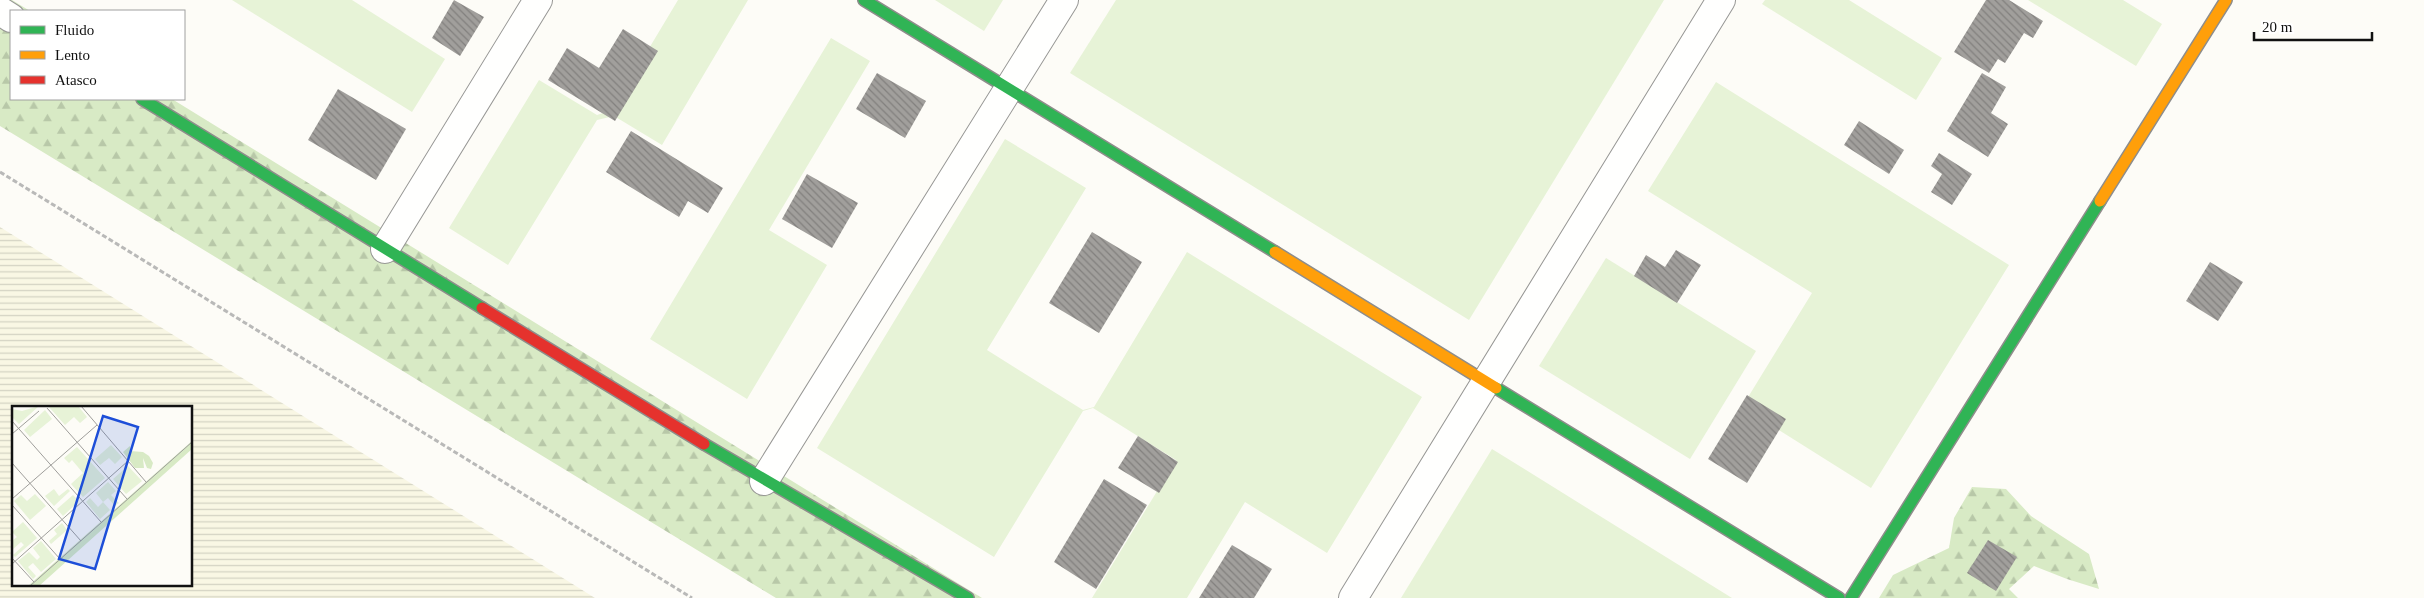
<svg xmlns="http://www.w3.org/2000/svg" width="2424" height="598" font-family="'Times New Roman',serif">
<defs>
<pattern id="farmland-rules" width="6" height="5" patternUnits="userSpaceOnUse" patternTransform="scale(1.25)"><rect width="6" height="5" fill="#f9f7e4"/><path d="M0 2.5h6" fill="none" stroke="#d4d3c3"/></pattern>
<pattern id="forest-firs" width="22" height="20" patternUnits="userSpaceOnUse" patternTransform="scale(1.25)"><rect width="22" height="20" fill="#d8eac5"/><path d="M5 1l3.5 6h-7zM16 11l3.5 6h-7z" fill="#b8c8a8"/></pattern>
<pattern id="building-back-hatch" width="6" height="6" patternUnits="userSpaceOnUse" patternTransform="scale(1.25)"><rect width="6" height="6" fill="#a19f9c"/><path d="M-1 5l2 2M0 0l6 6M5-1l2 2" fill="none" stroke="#82807e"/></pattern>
</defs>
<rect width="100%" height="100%" fill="#fdfcf7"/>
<!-- farmland -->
<path fill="url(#farmland-rules)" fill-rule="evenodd" d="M0 227 595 598H0ZM14 407H191V584H14Z"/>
<!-- grass -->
<g fill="#e7f3d7">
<polygon points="232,0 352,0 445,59 412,112"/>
<polygon points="678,0 748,0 662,145 614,116 597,120 508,265 449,228 539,80 597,115 612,110"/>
<polygon points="935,0 1003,0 984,31"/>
<polygon points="1116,0 1664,0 1469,320 1070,73"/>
<polygon points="1765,0 1849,0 1942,58 1916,100 1762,4"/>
<polygon points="2028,0 2123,0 2162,24 2136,66"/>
<polygon points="831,38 870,61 769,230 827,265 747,399 650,339"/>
<polygon points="1716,82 2009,265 1871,488 1742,407 1812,293 1648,191"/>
<polygon points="1005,139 1086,188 987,350 1083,410 1094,407 1187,252 1422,397 1327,553 1245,502 1187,598 1092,598 1176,460 1093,408 1083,411 994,557 817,448"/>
<polygon points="1606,258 1756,351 1690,459 1539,366"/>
<polygon points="1492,449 1732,598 1401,598"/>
</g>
<!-- forest -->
<g fill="url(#forest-firs)">
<polygon points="0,0 12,0 30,11 11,11 11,99 172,99 982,598 776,598 0,126"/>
<polygon points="1972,487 2006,489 2031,516 2089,554 2099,589 2067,579 2034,566 2009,589 2018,598 1879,598 1893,575 1949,548 1954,518"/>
</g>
<!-- building -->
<g fill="url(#building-back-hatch)">
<polygon points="454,0 484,17 460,56 432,38"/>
<polygon points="1986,0 2009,0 2043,21 2033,38 2024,33 2005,63 1998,59 1989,73 1954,52"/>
<polygon points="623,29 658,51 615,121 548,80 567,48 599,68"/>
<polygon points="877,73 926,101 905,138 856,109"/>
<polygon points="1982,73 2006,87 1991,113 2008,124 1988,157 1947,131"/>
<polygon points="338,89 406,129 376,180 308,140"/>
<polygon points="1859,121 1904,150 1889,174 1844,145"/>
<polygon points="631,131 723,188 708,213 688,201 679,217 606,172"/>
<polygon points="1939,153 1972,174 1952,205 1931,192 1942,174 1931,166"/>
<polygon points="807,174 858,203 832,248 782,219"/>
<polygon points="1092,232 1142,262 1099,333 1049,303"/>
<polygon points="1676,250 1701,265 1677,303 1634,276 1646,255 1665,267"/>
<polygon points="2210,262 2243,282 2218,321 2186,301"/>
<polygon points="1747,395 1786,419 1747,483 1708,459"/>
<polygon points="1138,436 1178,462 1159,493 1118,468"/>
<polygon points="1104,479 1147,505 1096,589 1054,562"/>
<polygon points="1988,540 2017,557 1996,591 1967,573"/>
<polygon points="1232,545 1272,569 1254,598 1199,598"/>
</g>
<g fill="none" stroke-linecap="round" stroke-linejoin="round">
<defs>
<g id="street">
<polyline points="0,11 11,18"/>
<polyline points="385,249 538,0"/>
<polyline points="764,481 1064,0"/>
<polyline points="1353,598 1721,0"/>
</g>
<g id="fast">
<polyline points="864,0 1275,252"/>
<polyline points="142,99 482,308"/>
<polyline points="1496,388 1839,598"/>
<polyline points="704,444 968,598"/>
<polyline points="1851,598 2100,201"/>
</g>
<g id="slow">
<polyline points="2100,201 2226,0"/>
<polyline points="1275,252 1496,388"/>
</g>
<polyline id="jam" points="482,308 704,444"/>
</defs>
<!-- street casing -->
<use href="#street" stroke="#979795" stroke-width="30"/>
<!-- fast casing -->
<use href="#fast" stroke="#8e8d8b" stroke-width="14"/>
<!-- slow casing -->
<use href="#slow" stroke="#8e8d8b" stroke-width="14"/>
<!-- jam casing -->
<use href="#jam" stroke="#8e8d8b" stroke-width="14"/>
<!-- path -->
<polyline stroke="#b9b9b8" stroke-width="3" stroke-dasharray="5 2.5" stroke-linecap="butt" points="0,172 692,598"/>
<!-- street -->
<use href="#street" stroke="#fffffe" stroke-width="28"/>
<!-- fast -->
<use href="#fast" stroke="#30b455" stroke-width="11"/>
<!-- slow -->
<use href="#slow" stroke="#ff9f0a" stroke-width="11"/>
<!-- jam -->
<use href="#jam" stroke="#e5322d" stroke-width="11"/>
</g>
<!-- overview -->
<g transform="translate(12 406)">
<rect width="180" height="180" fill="#fdfcf7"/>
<path d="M27 0 7 18 0 11V3L10 5ZM66 0 75 11 68 17 62 11 53 19 37 1ZM33 4 40 13 18 31 12 24ZM99 39 110 51 103 58 97 52 88 59 83 53ZM65 41 93 72 71 91 59 78 71 67 60 54 57 57 52 52ZM116 60 130 75 114 88 101 73ZM96 76 104 85 99 89 107 97 103 100 96 92 91 96 98 104 88 113 74 96 78 92 86 101 91 96 84 87ZM42 83 47 90 56 83 58 85 42 100 33 90ZM23 88 34 100 18 114 2 95 9 89 15 95ZM61 89 67 95 51 110 45 103ZM11 116 25 132 3 151 1 149 12 139 9 136 0 144V135L5 131 0 126ZM50 117 55 124 39 138 37 135 45 128 42 124ZM29 135 44 153 29 166 21 157 16 161 24 170 21 173 6 155 17 146 25 154 28 151 21 142Z" fill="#e7f3d7"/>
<path d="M180 35V43L46 163 27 180H16ZM118 40V45L131 46 137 50 141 57 139 63 135 62 131 52 132 62H123L111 46Z" fill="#d8eac5"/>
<path fill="none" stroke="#9f9e9b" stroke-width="1" d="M69 0 134 76M35 2 115 93M0 15 89 116M0 28 27 5M0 57 69 135M0 93 85 19M0 99 48 153M0 152 22 176M0 158 116 55M18 180 180 36"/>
<path fill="#1d4ed8" fill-opacity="0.15" stroke="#1d4ed8" stroke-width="2.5" d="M91 10 126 21 83 163 47 153Z"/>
<rect width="180" height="180" fill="none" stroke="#111" stroke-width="2.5"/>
</g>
<!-- legend -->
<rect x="10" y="10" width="175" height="90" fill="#ffffff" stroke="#a0a0a0"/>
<rect x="20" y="26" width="25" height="8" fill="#30b455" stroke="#a0a0a0"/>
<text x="55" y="35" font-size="15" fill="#111111">Fluido</text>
<rect x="20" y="51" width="25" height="8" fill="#ff9f0a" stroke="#a0a0a0"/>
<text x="55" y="60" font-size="15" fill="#111111">Lento</text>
<rect x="20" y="76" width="25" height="8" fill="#e5322d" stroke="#a0a0a0"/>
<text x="55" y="85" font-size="15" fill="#111111">Atasco</text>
<!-- scale -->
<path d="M2254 32v8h118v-8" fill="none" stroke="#111111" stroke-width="2.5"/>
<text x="2262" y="32" font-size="15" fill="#111111" stroke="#ffffff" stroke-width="4" paint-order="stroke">20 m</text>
</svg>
